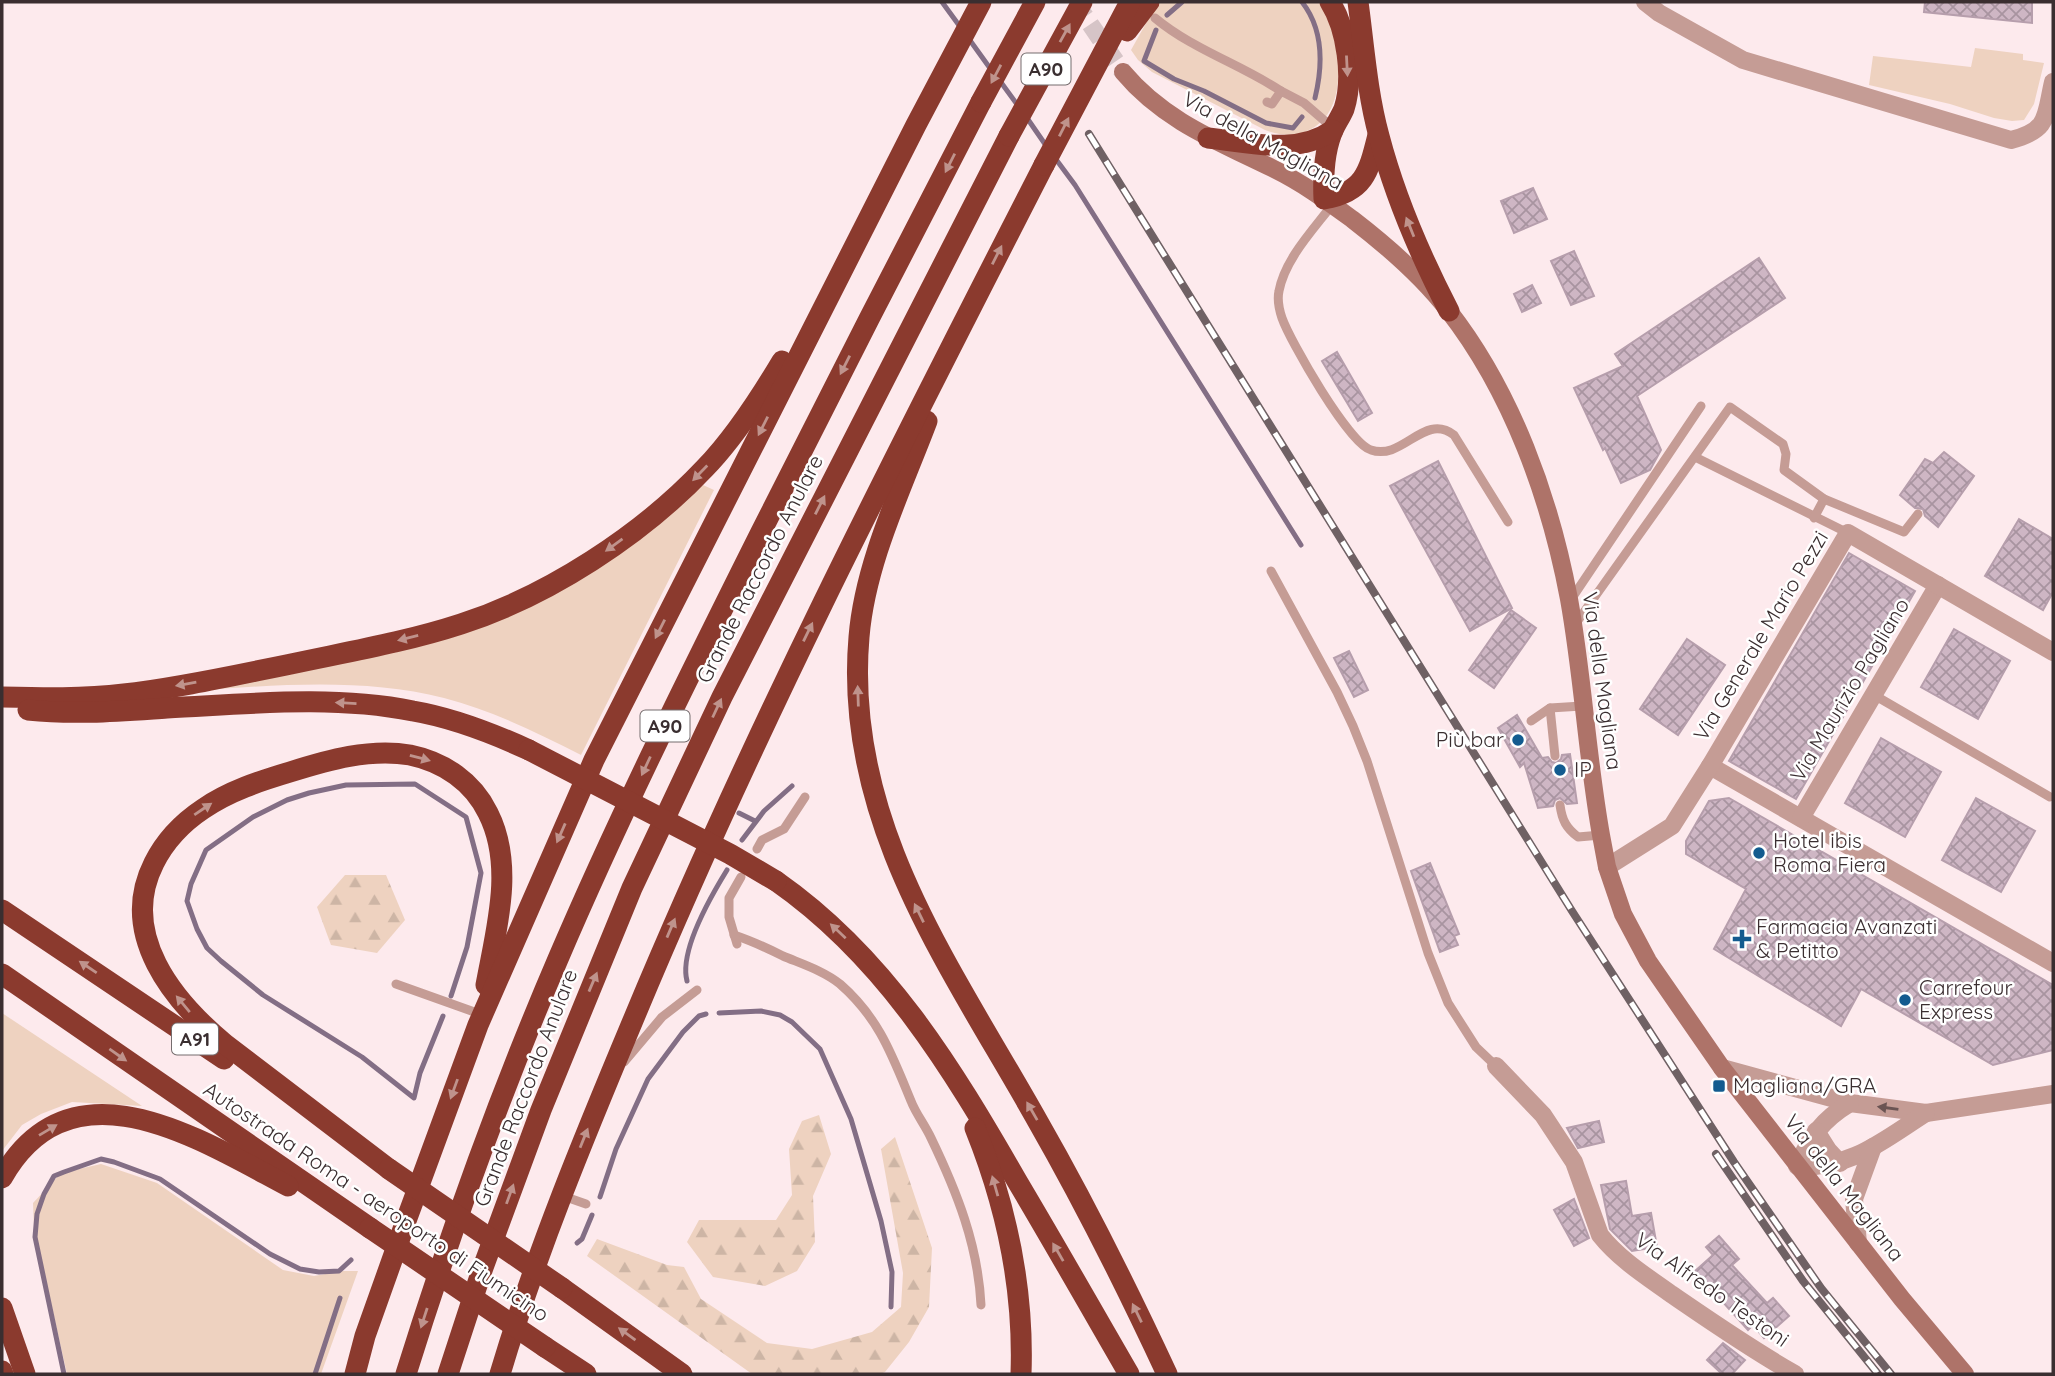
<svg xmlns="http://www.w3.org/2000/svg" width="2055" height="1376" font-family="Quicksand,sans-serif">
<defs>
<pattern id="forest-firs" width="22" height="20" patternUnits="userSpaceOnUse" patternTransform="scale(1.75)"><rect width="22" height="20" fill="#eed2c0"/><path d="M5 1l3.5 6h-7zM16 11l3.5 6h-7z" fill="#cdb5a5"/></pattern>
<pattern id="building-cross-hatch" width="8" height="8" patternUnits="userSpaceOnUse" patternTransform="scale(1.75)"><rect width="8" height="8" fill="#ceb6c4"/><path d="M0 0l8 8M0 8l8-8" fill="none" stroke="#a894a0"/></pattern>
</defs>
<rect width="100%" height="100%" fill="#fdeaed"/>
<!-- green -->
<g fill="#eed2c0">
<path d="M1158 2H1323C1338 38 1354 111 1307 131 1293 137 1279 135 1265 130L1152 72 1138 60 1131 50Z"/>
<polygon points="1975,48 2023,54 2023,60 2044,63 2034,104 2024,120 2012,121 1994,118 1950,104 1869,85 1873,56 1971,67"/>
<path d="M703 485 714 490 581 755C538 733 491 710 444 698 354 675 255 687 163 693L406 642 630 544Z"/>
<polygon points="2,1013 142,1106 72,1102 41,1114 22,1125 2,1151"/>
<polygon points="101,1164 157,1183 283,1270 314,1276 343,1271 358,1271 321,1374 67,1374 34,1228 33,1203 61,1173"/>
</g>
<!-- forest -->
<g fill="url(#forest-firs)">
<polygon points="345,875 386,875 405,920 377,953 331,945 317,907"/>
<polygon points="819,1115 831,1154 813,1196 815,1242 797,1271 765,1286 713,1277 687,1242 699,1220 776,1220 792,1195 789,1149 802,1121"/>
<polygon points="895,1137 932,1248 929,1307 909,1342 885,1372 880,1374 752,1374 587,1256 597,1239 667,1265 684,1267 701,1299 767,1343 812,1349 872,1332 901,1307 903,1273 881,1149"/>
</g>
<g fill="none" stroke-linecap="round" stroke-linejoin="round">
<!-- stream -->
<g stroke="#836e85" stroke-width="5">
<polyline points="942,2 961,28"/>
<path d="M1302 2C1324 30 1323 65 1315 98"/>
<polyline points="1167,15 1182,2"/>
<polyline points="1156,30 1144,61 1174,79 1204,91 1266,123 1293,128 1302,117"/>
<polyline points="969,39 992,71"/>
<polyline points="1000,81 1019,107"/>
<polyline points="1027,118 1047,147"/>
<polyline points="1055,158 1075,185 1301,545"/>
<polyline points="739,813 755,821"/>
<polyline points="742,840 764,811 792,786"/>
<path d="M687 981C679 951 711 896 727 870"/>
<polyline points="719,1013 761,1011 780,1015 792,1022 820,1049 851,1119 881,1221 892,1272 891,1307"/>
<polyline points="443,1016 420,1073 414,1098 362,1057 263,995 221,961 207,948 197,929 187,901 191,884 206,850 253,817 287,800 309,793 346,785 415,784 466,817 481,873 467,947 451,996"/>
<polyline points="600,1197 616,1149 648,1079 683,1032 699,1016 706,1014"/>
<polyline points="577,1243 582,1239 592,1215"/>
<polyline points="64,1374 35,1237 37,1214 44,1194 54,1176 64,1172 101,1159 114,1162 160,1179 270,1254 300,1269 319,1272 339,1271 351,1260"/>
<polyline points="315,1374 340,1298"/>
</g>
</g>
<!-- building -->
<g fill="url(#building-cross-hatch)" stroke="#b69eac" stroke-width="2">
<polygon points="1925,2 2032,2 2032,23 1924,12"/>
<polygon points="1533,188 1547,219 1514,233 1501,201"/>
<polygon points="1574,251 1594,296 1571,305 1551,261"/>
<polygon points="1759,258 1785,298 1637,396 1661,450 1650,470 1621,483 1605,448 1603,450 1574,388 1623,366 1615,354"/>
<polygon points="1532,285 1541,303 1522,312 1514,294"/>
<polygon points="1337,352 1372,413 1358,421 1322,361"/>
<polygon points="1944,452 1974,476 1938,527 1925,516 1923,509 1915,508 1900,495 1925,459 1933,463"/>
<polygon points="1438,461 1512,608 1470,631 1390,486"/>
<polygon points="2019,519 2053,539 2053,592 2043,610 1985,576"/>
<polygon points="1849,553 1915,591 1796,799 1729,761"/>
<polygon points="1511,610 1536,628 1494,688 1469,670"/>
<polygon points="1954,629 2010,661 1978,719 1921,687"/>
<polygon points="1687,639 1725,665 1678,735 1640,709"/>
<polygon points="1349,651 1368,690 1354,697 1334,658"/>
<polygon points="1517,715 1542,758 1548,757 1552,762 1556,763 1561,759 1562,755 1570,754 1577,803 1567,804 1560,798 1555,800 1553,806 1538,808 1524,763 1520,767 1498,728"/>
<polygon points="1881,738 1941,772 1905,837 1845,803"/>
<polygon points="1729,798 2053,985 2053,1050 1993,1065 1861,989 1841,1026 1714,949 1746,889 1686,854 1686,841 1709,801"/>
<polygon points="1976,798 2035,831 2001,892 1942,860"/>
<polygon points="1430,863 1459,934 1454,936 1458,945 1440,952 1411,871"/>
<polygon points="1599,1121 1604,1142 1578,1148 1567,1128"/>
<polygon points="1626,1181 1632,1216 1651,1213 1657,1247 1632,1251 1610,1229 1601,1185"/>
<polygon points="1574,1199 1589,1238 1574,1246 1554,1210"/>
<polygon points="1719,1236 1739,1259 1732,1265 1767,1303 1773,1298 1789,1316 1764,1338 1753,1325 1748,1330 1695,1271 1713,1255 1706,1247"/>
<polygon points="1723,1343 1745,1360 1732,1374 1722,1374 1707,1360"/>
</g>
<g fill="none" stroke-linecap="round" stroke-linejoin="round">
<!-- secondary-tunnel -->
<polyline stroke="#d6c4c7" stroke-width="18" stroke-dasharray="18 9" stroke-linecap="butt" points="1075,2 1123,72"/>
<!-- service -->
<g stroke="#c59c95" stroke-width="9">
<path d="M1155 18C1192 49 1240 64 1281 91"/>
<polyline points="1267,102 1272,104 1281,91 1304,103 1326,122 1334,120"/>
<path d="M1332 205C1313 230 1285 259 1279 291 1277 300 1279 309 1282 318 1290 341 1349 444 1371 450 1403 461 1424 412 1454 435L1508 522"/>
<polyline points="1695,457 1848,533"/>
<polyline points="1824,499 1904,532 1918,514"/>
<polyline points="1271,571 1337,692 1353,726 1367,761 1428,953 1448,1003 1476,1047 1496,1066"/>
<polyline points="1570,601 1701,406"/>
<polyline points="1574,626 1730,407 1783,444 1786,454 1784,470 1824,499 1814,518"/>
<polyline points="1874,695 2050,797"/>
<polyline points="1531,721 1550,708"/>
<polyline points="1555,756 1550,708 1582,706"/>
<path d="M1560 805C1562 820 1566 828 1578 837L1601 835"/>
<polyline points="757,849 762,840 784,829 805,797"/>
<path d="M734 935C752 941 767 948 783 956 802 964 824 971 840 984 879 1018 892 1055 911 1101 916 1114 925 1125 931 1138 957 1192 978 1245 981 1305"/>
<polyline points="737,944 729,917 729,898 741,877"/>
<polyline points="396,984 480,1014"/>
<polyline points="624,1062 662,1017 697,990"/>
<polyline points="563,1196 586,1204"/>
</g>
<!-- minor -->
<g stroke="#c59c95" stroke-width="18">
<path d="M1645 2 1659 13 1743 60 2011 140C2050 130 2045 116 2053 82"/>
<polyline points="1710,766 2053,963"/>
<polyline points="1801,818 1938,585"/>
<polyline points="1607,867 1672,826 1710,766 1848,533 2053,652"/>
<path d="M1496 1066 1543 1115 1574 1162 1600 1235C1619 1259 1646 1276 1671 1294 1712 1322 1752 1350 1795 1374"/>
<polyline points="1722,1068 1850,1103 1926,1113 2053,1094"/>
<path d="M1850 1103C1822 1120 1811 1136 1797 1166 1851 1169 1882 1141 1926 1113"/>
<polyline points="1816,1131 1828,1150 1840,1163"/>
<polyline points="1858,1243 1854,1199 1873,1147"/>
</g>
<!-- secondary -->
<path stroke="#ae7369" stroke-width="18" d="M1123 72C1163 120 1217 141 1272 168 1301 182 1326 200 1352 219 1387 246 1421 275 1448 310 1512 392 1550 498 1569 599 1583 677 1587 757 1601 835L1607 867 1623 914 1648 961 1722 1068 1902 1299 1965 1374"/>
<!-- motorway -->
<g stroke="#8b3a2e" stroke-width="21">
<path d="M1330 2C1347 29 1354 78 1344 109 1341 116 1337 122 1334 128 1324 149 1323 177 1324 199 1365 192 1369 171 1378 135"/>
<path d="M1358 2C1364 46 1367 92 1379 136 1395 197 1420 255 1449 311"/>
<path d="M1208 138C1249 142 1297 156 1333 130"/>
<path d="M927 421C901 490 865 563 859 637 843 822 951 967 1037 1120 1084 1202 1127 1288 1167 1374"/>
<path d="M2 697C42 698 83 699 124 694 179 688 236 675 291 664 347 652 406 642 461 624 548 596 642 535 705 468 735 437 760 398 782 361"/>
<path d="M28 710C75 715 121 711 167 708 249 704 332 695 413 711 454 718 492 733 529 750"/>
<path d="M776 881C885 957 952 1068 1017 1181 1055 1245 1092 1310 1129 1374"/>
<polyline points="2,910 224,1059"/>
<polyline points="2,974 370,1228"/>
<path d="M975 1128C1006 1205 1024 1290 1021 1374"/>
<path d="M389 1169 225 1044C173 1001 118 934 154 863 165 841 182 823 203 809 229 791 260 781 290 772 328 760 370 748 410 755 444 762 473 782 488 813 515 866 496 930 486 985"/>
<path d="M2 1178C71 1056 199 1139 288 1186"/>
<polyline points="562,1288 682,1374"/>
<polyline points="2,1308 25,1374"/>
<polyline points="545,1347 586,1374"/>
<polyline points="2,1371 3,1374"/>
<polyline points="355,1374 365,1336 407,1218 478,1025 594,760 916,125 981,2"/>
<path d="M406 1374C450 1233 500 1094 558 959 620 814 690 674 760 534 833 389 906 246 981 102"/>
<polyline points="448,1374 481,1273 541,1110 632,888 722,697 1009,136"/>
<path d="M500 1374C536 1253 585 1135 634 1018 755 727 900 446 1044 165"/>
</g>
<defs>
<g id="rail">
<polyline points="1089,134 1572,911 1734,1162 1821,1288 1891,1374"/>
<polyline points="1716,1154 1803,1281 1878,1374"/>
</g>
</defs>
<!-- rail casing -->
<use href="#rail" stroke="#6f6164" stroke-width="8"/>
<!-- rail -->
<use href="#rail" stroke="#fff" stroke-width="5" stroke-dasharray="16" stroke-linecap="butt"/>
<!-- motorway-bridge -->
<g stroke="#8b3a2e" stroke-width="21">
<polyline points="1127,31 1149,2"/>
<polyline points="981,102 1035,2"/>
<polyline points="1009,136 1082,2"/>
<polyline points="1044,165 1130,2"/>
<polyline points="529,750 730,854 776,881"/>
<polyline points="389,1169 562,1288"/>
<polyline points="370,1228 545,1347"/>
</g>
</g>
<!-- one-way arrows -->
<defs><path id="oneway-solid" d="M-6-.8H1V-3.2L6.5 0L1 3.2V.8H-6Z" transform="scale(1.75)"/></defs>
<g fill="#bf938c">
<use href="#oneway-solid" transform="translate(1065 33) rotate(-61)"/>
<use href="#oneway-solid" transform="translate(1347 66) rotate(87)"/>
<use href="#oneway-solid" transform="translate(996 74) rotate(118)"/>
<use href="#oneway-solid" transform="translate(1064 127) rotate(-63)"/>
<use href="#oneway-solid" transform="translate(950 163) rotate(117)"/>
<use href="#oneway-solid" transform="translate(1410 227) rotate(-112)"/>
<use href="#oneway-solid" transform="translate(997 255) rotate(-63)"/>
<use href="#oneway-solid" transform="translate(845 365) rotate(117)"/>
<use href="#oneway-solid" transform="translate(763 426) rotate(117)"/>
<use href="#oneway-solid" transform="translate(700 473) rotate(134)"/>
<use href="#oneway-solid" transform="translate(820 505) rotate(-63)"/>
<use href="#oneway-solid" transform="translate(614 545) rotate(144)"/>
<use href="#oneway-solid" transform="translate(660 629) rotate(117)"/>
<use href="#oneway-solid" transform="translate(808 632) rotate(-64)"/>
<use href="#oneway-solid" transform="translate(408 638) rotate(166)"/>
<use href="#oneway-solid" transform="translate(186 684) rotate(170)"/>
<use href="#oneway-solid" transform="translate(858 696) rotate(-92)"/>
<use href="#oneway-solid" transform="translate(346 703) rotate(-177)"/>
<use href="#oneway-solid" transform="translate(717 708) rotate(-65)"/>
<use href="#oneway-solid" transform="translate(420 758) rotate(15)"/>
<use href="#oneway-solid" transform="translate(646 766) rotate(115)"/>
<use href="#oneway-solid" transform="translate(203 809) rotate(-34)"/>
<use href="#oneway-solid" transform="translate(561 833) rotate(114)"/>
<use href="#oneway-solid" transform="translate(919 913) rotate(-116)"/>
<use href="#oneway-solid" transform="translate(671 928) rotate(-67)"/>
<use href="#oneway-solid" transform="translate(838 931) rotate(-137)"/>
<use href="#oneway-solid" transform="translate(88 967) rotate(-146)"/>
<use href="#oneway-solid" transform="translate(593 982) rotate(-67)"/>
<use href="#oneway-solid" transform="translate(183 1004) rotate(-130)"/>
<use href="#oneway-solid" transform="translate(118 1055) rotate(35)"/>
<use href="#oneway-solid" transform="translate(454 1089) rotate(110)"/>
<use href="#oneway-solid" transform="translate(1032 1111) rotate(-120)"/>
<use href="#oneway-solid" transform="translate(48 1130) rotate(-31)"/>
<use href="#oneway-solid" transform="translate(584 1138) rotate(-68)"/>
<use href="#oneway-solid" transform="translate(995 1186) rotate(-106)"/>
<use href="#oneway-solid" transform="translate(510 1194) rotate(-70)"/>
<use href="#oneway-solid" transform="translate(1058 1252) rotate(-120)"/>
<use href="#oneway-solid" transform="translate(1137 1313) rotate(-116)"/>
<use href="#oneway-solid" transform="translate(424 1318) rotate(108)"/>
<use href="#oneway-solid" transform="translate(627 1334) rotate(-144)"/>
</g>
<use fill="#6b5453" href="#oneway-solid" transform="translate(1888 1108) rotate(-172)"/>
<!-- markers -->
<g fill="#135b8f" stroke="#fff" stroke-width="2.5">
<circle cx="1518" cy="740" r="7"/>
<circle cx="1560" cy="770" r="7"/>
<circle cx="1759" cy="853" r="7"/>
<path d="M1738.5 928.5h7v7h7v7h-7v7h-7v-7h-7v-7h7z"/>
<circle cx="1905" cy="1000" r="7"/>
<rect x="1712" y="1079" width="14" height="14" rx="3.5"/>
</g>
<g text-anchor="middle" stroke-width="5" stroke-linejoin="round" paint-order="stroke">
<!-- shield labels -->
<g fill="#fff" stroke="#756d6e" stroke-width="2">
<rect x="1021.5" y="53.5" width="49" height="31" rx="5"/>
<rect x="640.5" y="710.5" width="49" height="31" rx="5"/>
<rect x="172" y="1023.5" width="46" height="31" rx="5"/>
</g>
<g font-size="19" font-weight="bold" fill="#3a2e30">
<text x="1046" y="76">A90</text>
<text x="665" y="733">A90</text>
<text x="195" y="1046">A91</text>
</g>
<!-- street labels -->
<g font-size="21" fill="#3a2e30" stroke="#fff">
<text transform="translate(1263 141) rotate(29)" y="7">Via della Magliana</text>
<text transform="translate(760 569) rotate(-63)" y="7">Grande Raccordo Anulare</text>
<text transform="translate(1761 636) rotate(-59)" y="7">Via Generale Mario Pezzi</text>
<text transform="translate(1602 681) rotate(82)" y="7">Via della Magliana</text>
<text transform="translate(1850 690) rotate(-59)" y="7">Via Maurizio Pagliano</text>
<text transform="translate(526 1088) rotate(-69)" y="7">Grande Raccordo Anulare</text>
<text transform="translate(1844 1188) rotate(52)" y="7">Via della Magliana</text>
<text transform="translate(376 1202) rotate(34)" y="7">Autostrada Roma - aeroporto di Fiumicino</text>
<text transform="translate(1712 1290) rotate(35)" y="7">Via Alfredo Testoni</text>
</g>
<!-- poi labels -->
<g font-size="21" fill="#3a2e30" stroke="#fff" text-anchor="start">
<text x="1504" y="747" text-anchor="end">Più bar</text>
<text x="1574" y="777">IP</text>
<text x="1773" y="848">Hotel ibis<tspan x="1773" dy="24">Roma Fiera</tspan></text>
<text x="1756" y="934">Farmacia Avanzati<tspan x="1756" dy="24">&amp; Petitto</tspan></text>
<text x="1919" y="995">Carrefour<tspan x="1919" dy="24">Express</tspan></text>
<text x="1733" y="1093">Magliana/GRA</text>
</g>
</g>
<!-- border -->
<rect width="2055" height="1376" fill="none" stroke="#3a2e30" stroke-width="7"/>
</svg>
